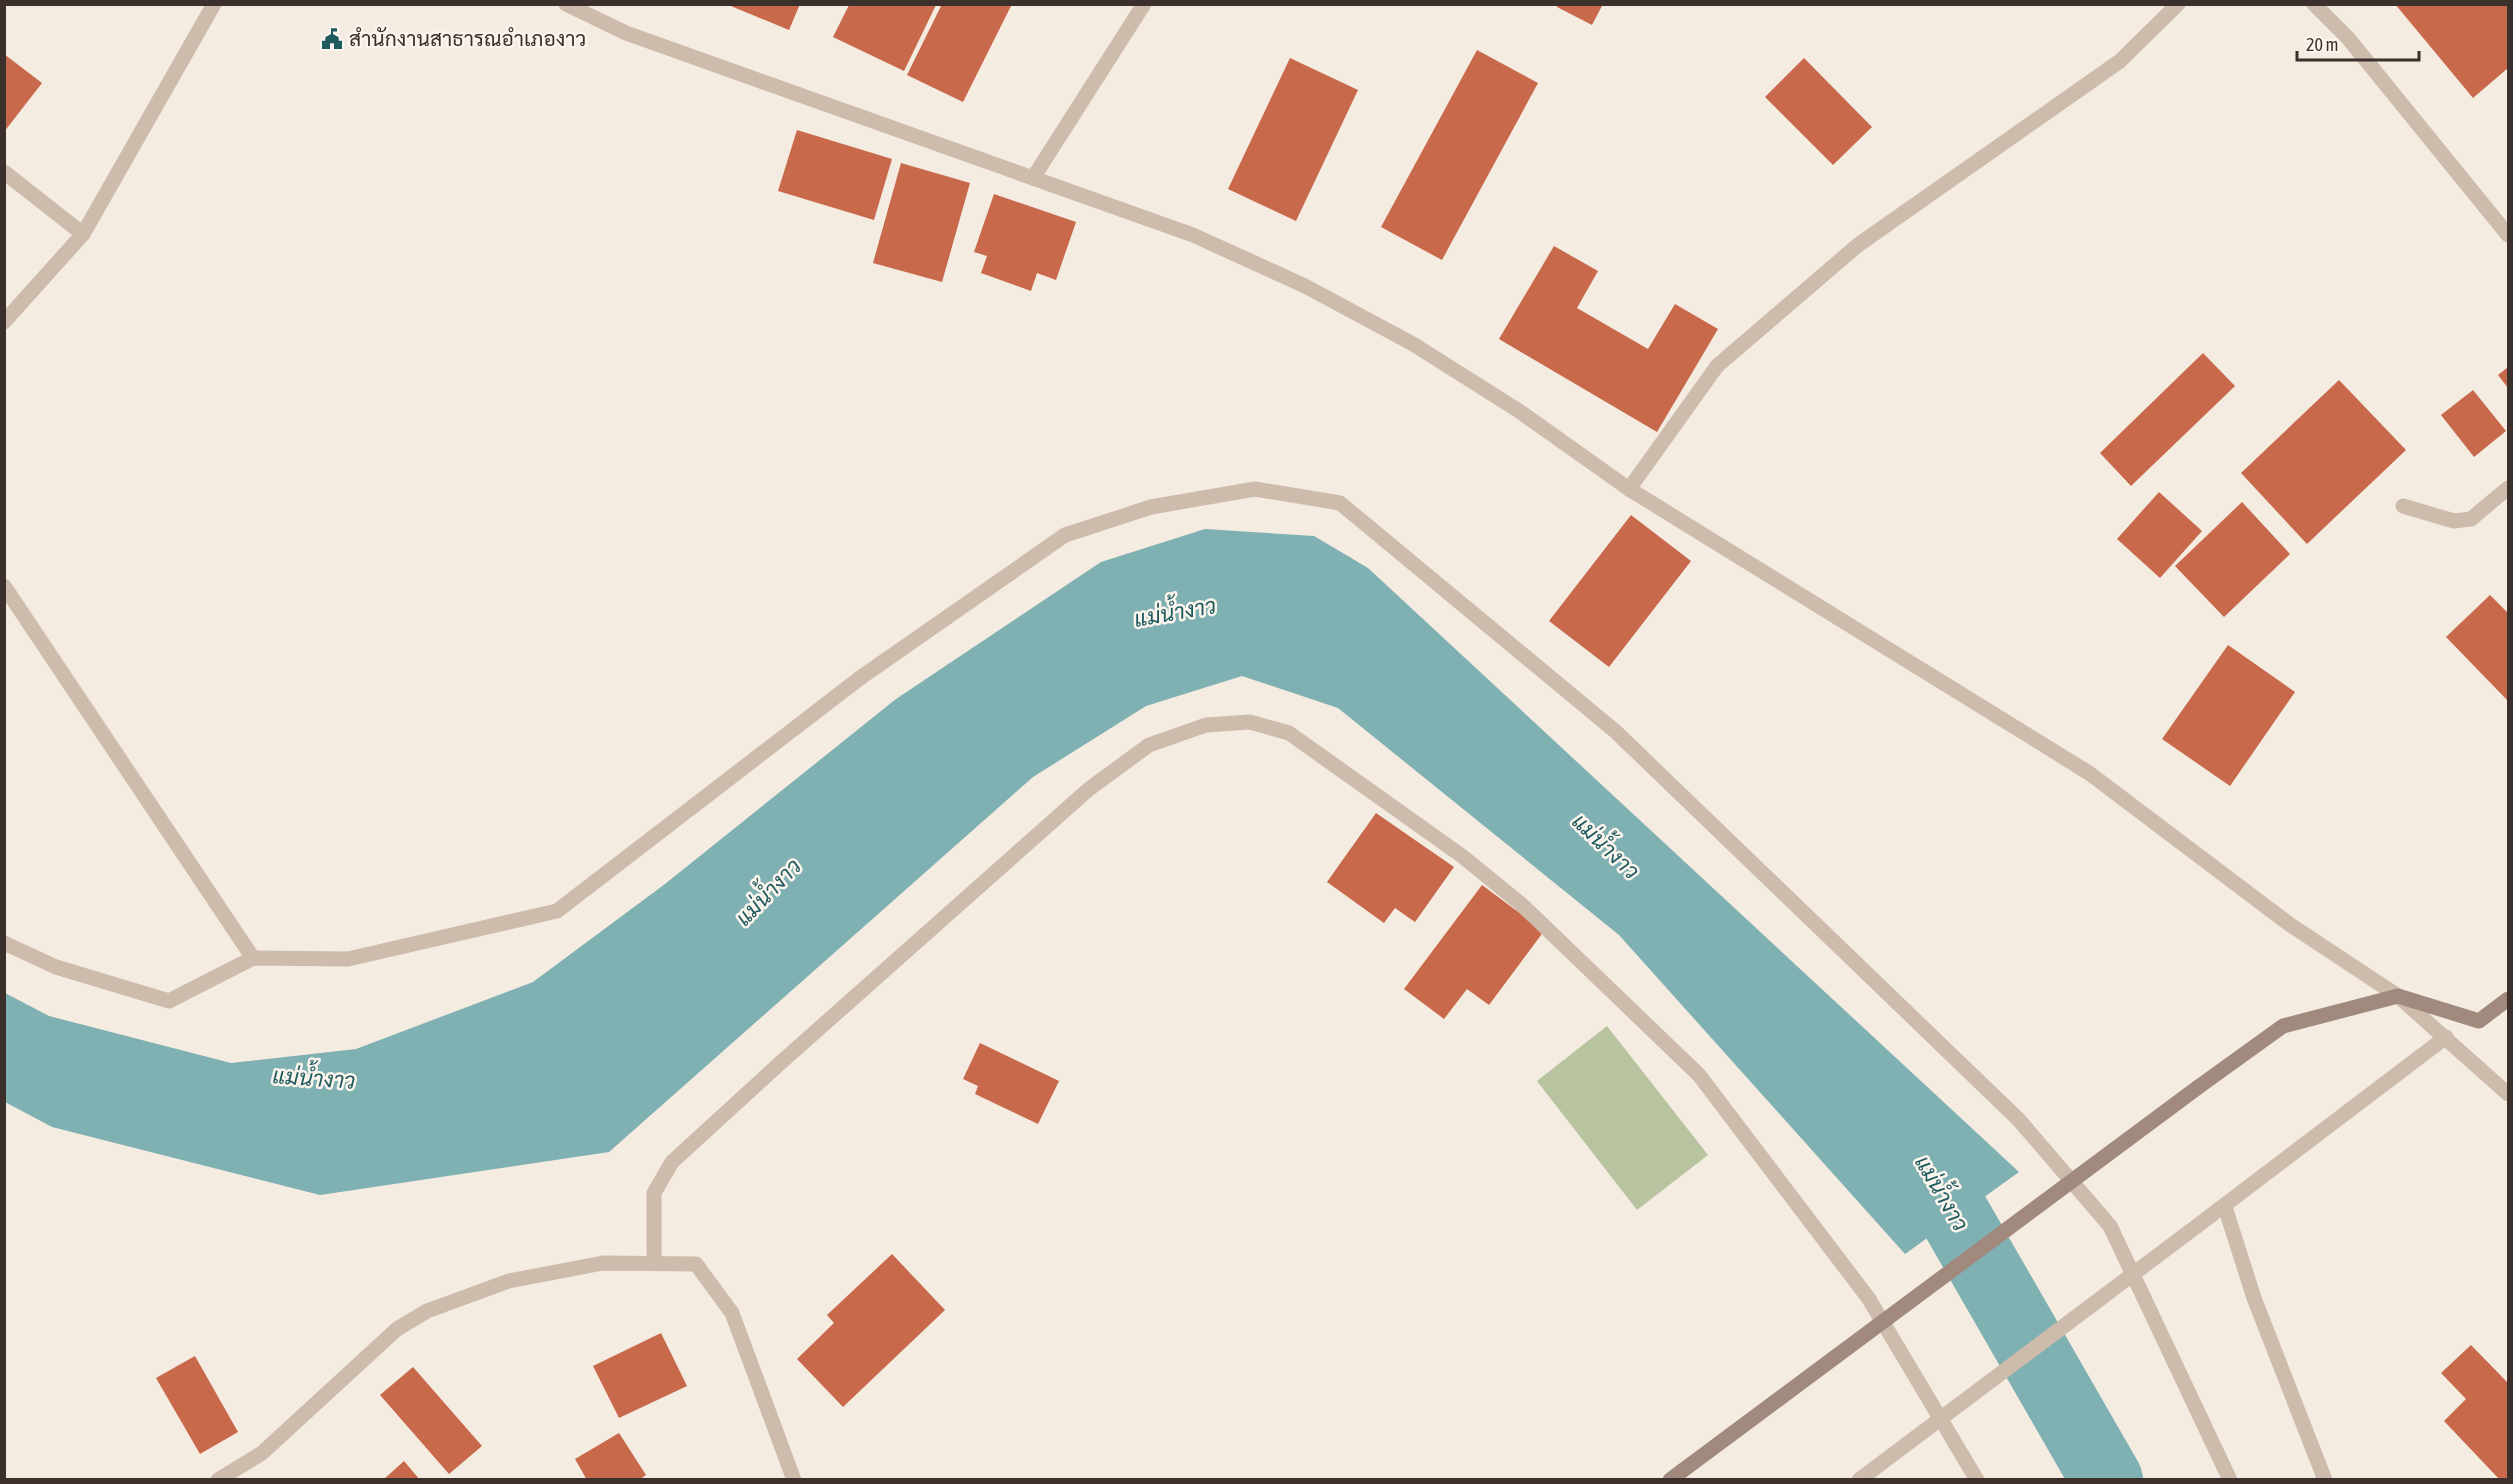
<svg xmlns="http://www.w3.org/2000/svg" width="2513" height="1484" font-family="'Asap Condensed',Sarabun,sans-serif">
<rect width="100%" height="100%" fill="#f4ebe1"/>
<!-- green -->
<polygon fill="#b8c4a0" points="1607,1026 1708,1155 1637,1210 1537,1081"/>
<!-- water -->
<polygon fill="#7fb0b2" points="1205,529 1314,536 1368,568 2019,1172 1905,1254 1619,935 1338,708 1242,676 1146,706 1033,777 609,1152 320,1195 52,1127 5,1102 5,993 49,1016 231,1063 356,1049 533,982 665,884 896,699 1101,562"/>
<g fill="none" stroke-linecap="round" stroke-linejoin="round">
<!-- river -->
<polyline stroke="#7fb0b2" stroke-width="72" points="1904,1134 1913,1143 2107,1480"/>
</g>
<!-- building -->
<g fill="#c8694b">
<polygon points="726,4 800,4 789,30"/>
<polygon points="942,4 1012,4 963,102 907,75"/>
<polygon points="1558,4 1603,4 1592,25 1557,7"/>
<polygon points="2395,4 2508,4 2508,68 2473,98"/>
<polygon points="849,5 936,5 904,71 833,37"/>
<polygon points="1477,50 1538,83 1442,260 1381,227"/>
<polygon points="4,54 42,83 4,132"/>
<polygon points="1290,58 1358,90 1296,221 1228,189"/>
<polygon points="1804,58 1872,127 1833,165 1765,97"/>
<polygon points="797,130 892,159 874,220 778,191"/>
<polygon points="901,163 970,183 942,282 873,263"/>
<polygon points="994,194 1076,222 1056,280 1037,273 1031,291 981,273 987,256 974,252"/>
<polygon points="1554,246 1598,271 1577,308 1648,349 1675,304 1718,329 1657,432 1499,339"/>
<polygon points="2203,353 2235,386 2131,486 2100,453"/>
<polygon points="2508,367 2508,388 2498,375"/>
<polygon points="2339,380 2406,450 2307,544 2241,473"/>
<polygon points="2473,390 2506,431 2474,457 2441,415"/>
<polygon points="2159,492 2202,531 2160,578 2117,539"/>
<polygon points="2242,502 2290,554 2224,617 2175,566"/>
<polygon points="1631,515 1691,561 1609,667 1549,621"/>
<polygon points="2490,595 2508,613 2508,701 2446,637"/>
<polygon points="2228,645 2295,692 2230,786 2162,739"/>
<polygon points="1376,813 1454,867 1415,922 1395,908 1384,923 1327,882"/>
<polygon points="1482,885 1544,931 1489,1005 1467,989 1444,1019 1404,989"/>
<polygon points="980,1043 1059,1081 1038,1124 975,1094 978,1086 963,1079"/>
<polygon points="892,1254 945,1310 843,1407 797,1359 834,1323 827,1315"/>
<polygon points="661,1333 687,1386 619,1418 593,1366"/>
<polygon points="2471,1345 2508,1383 2508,1480 2500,1480 2444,1421 2466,1399 2441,1373"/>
<polygon points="195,1356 238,1432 200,1454 156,1378"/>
<polygon points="413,1367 482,1446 449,1474 380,1395"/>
<polygon points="619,1433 646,1475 639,1480 587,1480 575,1459"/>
<polygon points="404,1461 420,1480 383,1480"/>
</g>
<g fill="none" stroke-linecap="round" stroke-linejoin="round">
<!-- service -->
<g stroke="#cdbbac" stroke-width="15">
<polyline points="4,172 83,234"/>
<polyline points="2225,1207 2254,1298 2325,1480"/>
</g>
<!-- minor -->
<g stroke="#cdbbac" stroke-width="15">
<polyline points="2314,4 2348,38 2508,235"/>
<polyline points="1033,178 1144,4"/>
<polyline points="4,322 83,234 214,4"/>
<polyline points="1629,489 1717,366 1858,245 2120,61 2178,4"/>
<polyline points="2403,506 2454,521 2471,519 2508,488"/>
<polyline points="4,586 253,958"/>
<polyline points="4,943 56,967 169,1001 253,958 348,959 557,911 860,678 1065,535 1151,507 1255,489 1340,503 1615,731 2018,1119 2110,1226 2230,1480"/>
<polyline points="2399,997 2508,1094"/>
<polyline points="2197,1226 2446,1037"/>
<polyline points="654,1262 654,1193 672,1162 778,1065 1089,789 1149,745 1206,725 1250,722 1289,733 1462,856 1521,904 1699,1075 1869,1299 1977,1480"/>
<polyline points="218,1480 262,1453 397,1329 427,1311 509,1281 603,1263 696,1264 732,1313 794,1480"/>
</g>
<!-- tertiary -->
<polyline stroke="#cdbbac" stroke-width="15" points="566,4 626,33 1193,235 1305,286 1413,344 1519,411 1629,489 2089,773 2289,924 2398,996"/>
<!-- secondary -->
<g stroke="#a18a7d" stroke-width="15">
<polyline points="2197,1088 2283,1026 2398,996 2479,1021 2508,999"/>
<polyline points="1670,1480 1682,1471"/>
</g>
<!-- minor-bridge -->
<polyline stroke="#cdbbac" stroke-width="15" points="1859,1480 2197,1226"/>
<!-- secondary-bridge -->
<polyline stroke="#a18a7d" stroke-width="15" points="1682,1471 2197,1088"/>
</g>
<!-- icons -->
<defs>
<symbol id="civic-bare" viewBox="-9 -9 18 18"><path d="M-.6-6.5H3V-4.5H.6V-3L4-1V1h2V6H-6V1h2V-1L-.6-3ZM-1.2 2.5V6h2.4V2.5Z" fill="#1f5a5e" stroke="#fbf5ee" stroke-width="2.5" paint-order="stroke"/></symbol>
</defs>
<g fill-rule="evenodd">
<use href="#civic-bare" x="317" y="24" width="30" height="30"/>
</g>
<g text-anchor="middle" stroke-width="5" stroke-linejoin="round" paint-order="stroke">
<!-- poi labels -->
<g font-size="21" fill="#3b302b" stroke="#fbf5ee" text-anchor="start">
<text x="349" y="46">สำนักงานสาธารณอำเภองาว</text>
</g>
<!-- water labels -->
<g font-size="22" font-style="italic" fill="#1f5a5e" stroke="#fbf5ee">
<text transform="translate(1175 612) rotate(-10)" y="8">แม่น้ำงาว</text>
<text transform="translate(1606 846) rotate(44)" y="8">แม่น้ำงาว</text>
<text transform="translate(768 892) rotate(-46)" y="8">แม่น้ำงาว</text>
<text transform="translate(314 1078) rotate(4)" y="8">แม่น้ำงาว</text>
<text transform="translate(1942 1193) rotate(60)" y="8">แม่น้ำงาว</text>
</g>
</g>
<!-- border -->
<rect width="2513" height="1484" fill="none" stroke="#3b302b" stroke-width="12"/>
<!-- scale -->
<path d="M2297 51v9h122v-9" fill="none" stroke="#3b302b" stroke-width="3"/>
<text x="2306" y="51" font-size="18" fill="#3b302b" stroke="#fbf5ee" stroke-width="4.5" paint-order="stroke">20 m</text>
</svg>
